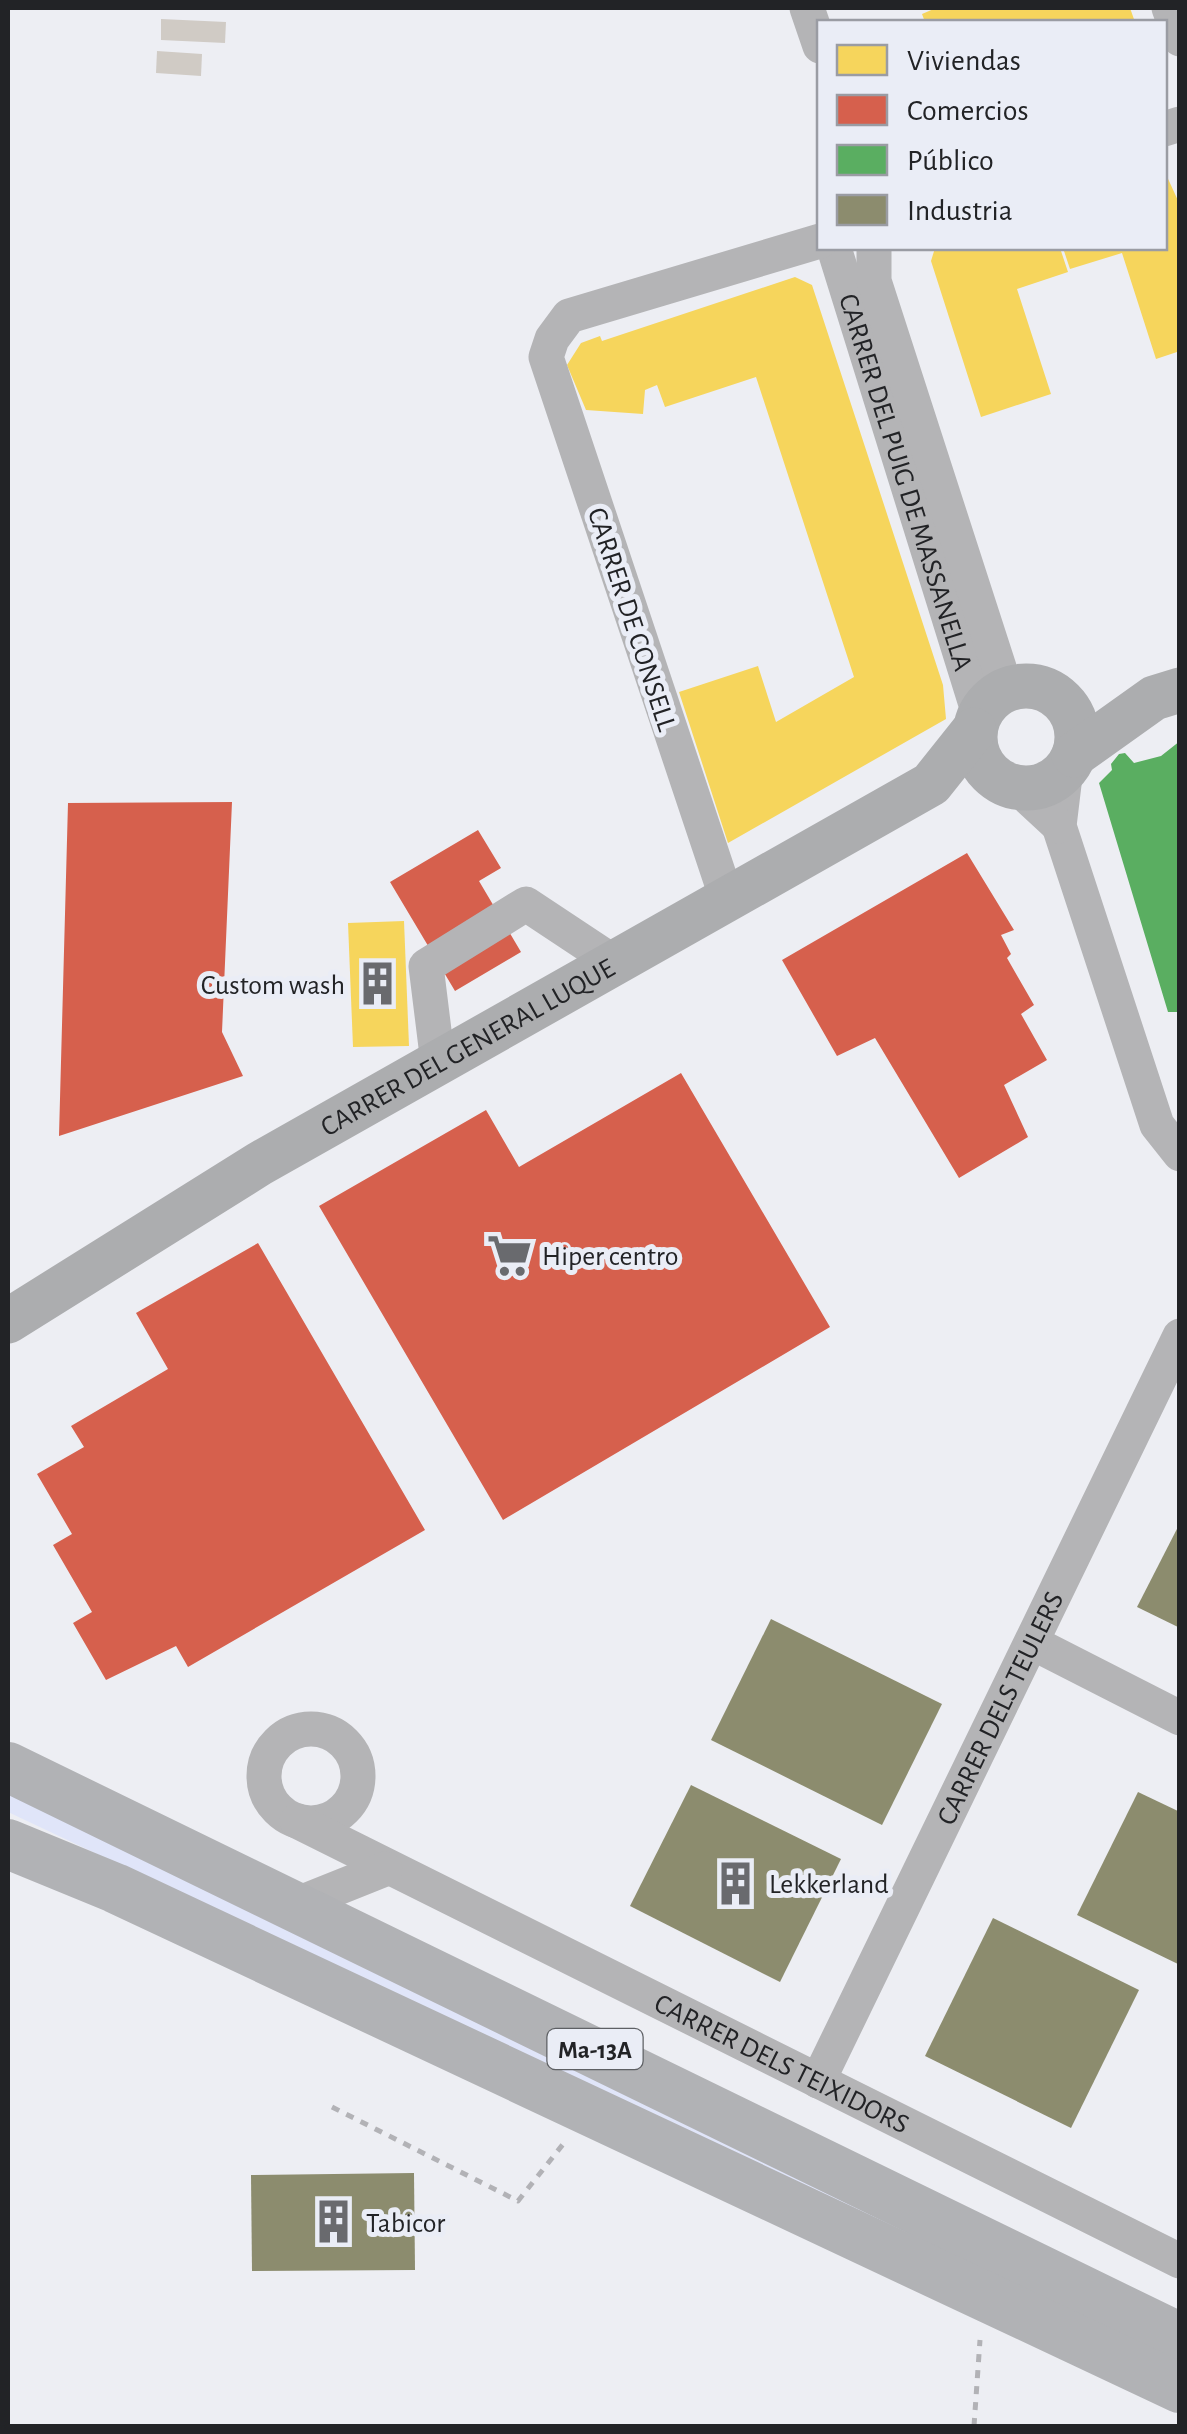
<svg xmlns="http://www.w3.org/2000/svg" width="1187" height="2434" font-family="'Alegreya Sans',sans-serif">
<rect width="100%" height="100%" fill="#edeef3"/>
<!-- green -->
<polygon fill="#e0e5f9" points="8,1790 1129,2341 8,1812"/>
<!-- homes -->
<g fill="#f6d55c">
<polygon points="936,8 1130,8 1135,22 925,22 922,14"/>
<polygon points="1164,170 1180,205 1180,351 1156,359 1122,253 1070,269 1063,248 1164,248"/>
<polygon points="935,248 1060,248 1068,272 1017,289 1051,394 981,417 931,261"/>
<polygon points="795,277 812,285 943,685 946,719 728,843 679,692 758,666 776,722 854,677 756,377 665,407 657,385 645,390 643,414 586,410 567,365 581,343 600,336 602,341"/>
<polygon points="404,921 409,1046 353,1047 348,923"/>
</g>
<!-- shops -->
<g fill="#d6604d">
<polygon points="232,802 222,1032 243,1076 59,1136 68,803"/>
<polygon points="478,830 501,868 479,881 521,952 455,991 390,882"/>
<polygon points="967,853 1014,930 1001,935 1011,954 1007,958 1034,1005 1021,1014 1047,1060 1004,1085 1028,1137 959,1178 875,1038 837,1056 782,960"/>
<polygon points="681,1073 830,1327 503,1520 319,1206 486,1110 519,1167"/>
<polygon points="258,1243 425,1530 188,1667 176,1646 106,1680 73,1623 92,1612 53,1545 72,1534 37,1474 84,1447 71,1426 168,1369 136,1313"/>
</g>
<!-- public -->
<polygon fill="#5aae61" points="1180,741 1180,1012 1168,1012 1099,783 1112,770 1111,764 1119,754 1125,753 1134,763 1161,756"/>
<!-- industry -->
<g fill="#8c8c6e">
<polygon points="1180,1523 1180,1628 1137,1607"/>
<polygon points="771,1619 942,1704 882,1825 711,1740"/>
<polygon points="691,1785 841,1859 780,1982 630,1906"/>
<polygon points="1138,1792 1180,1812 1180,1965 1077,1915"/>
<polygon points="993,1918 1139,1990 1071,2128 925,2056"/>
<polygon points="414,2173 415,2270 252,2271 251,2175"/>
</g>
<!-- building -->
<g fill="#d0cbc5">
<polygon points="161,19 226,22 225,43 161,40"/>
<polygon points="157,51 202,54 201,76 156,73"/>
</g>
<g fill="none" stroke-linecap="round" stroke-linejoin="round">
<!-- path -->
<g stroke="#b2b2b6" stroke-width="5" stroke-dasharray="8 8" stroke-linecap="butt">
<polyline points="332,2107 518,2201 564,2143"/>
<polyline points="974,2426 980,2340"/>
</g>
<!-- minor -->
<g stroke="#b4b4b6" stroke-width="35">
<polyline points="807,8 820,46"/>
<polyline points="1169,8 1180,39"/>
<polyline points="1164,129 1180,124"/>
<path id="s1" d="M834 248 979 714"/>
<polyline points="874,248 874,281 1006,689"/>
<polyline points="1066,768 1059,826 1157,1125 1180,1154"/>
<polyline points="1017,787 1059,826"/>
<polyline points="727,899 546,357 552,339 569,316 820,241"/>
<polyline points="438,1063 426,966 526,904 615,963"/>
<polyline points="1033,1643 1180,1718"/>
<circle cx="311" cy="1776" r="47"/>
<path id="s2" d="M297 1821 1180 2261"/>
<polyline points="295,1905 385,1869"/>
<path id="s3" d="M818 2081 1180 1336"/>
</g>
<!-- major -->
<g stroke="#acadaf" stroke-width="45">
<circle cx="1026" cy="737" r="51"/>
<polyline points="1074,755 1154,698 1180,690"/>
<path id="s4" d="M8 1321 259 1164 931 784 974 730"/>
</g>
<!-- highway -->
<g stroke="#b1b2b5" stroke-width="50">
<polyline points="8,1767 1180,2338"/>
<polyline points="8,1844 115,1888 1180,2388"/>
</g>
</g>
<!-- icons -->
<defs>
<symbol id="building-bare" viewBox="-9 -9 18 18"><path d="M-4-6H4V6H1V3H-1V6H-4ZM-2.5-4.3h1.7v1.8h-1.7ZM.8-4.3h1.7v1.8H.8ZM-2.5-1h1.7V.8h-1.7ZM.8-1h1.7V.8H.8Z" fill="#696a6e" stroke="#eaedf6" stroke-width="2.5" paint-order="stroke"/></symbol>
<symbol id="supermarket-bare" viewBox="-9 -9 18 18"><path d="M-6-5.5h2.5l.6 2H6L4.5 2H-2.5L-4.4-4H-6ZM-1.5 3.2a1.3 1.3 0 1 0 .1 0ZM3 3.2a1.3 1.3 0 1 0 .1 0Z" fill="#696a6e" stroke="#eaedf6" stroke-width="2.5" paint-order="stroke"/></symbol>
</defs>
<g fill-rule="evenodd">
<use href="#building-bare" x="346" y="952" width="63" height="63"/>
<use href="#supermarket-bare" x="478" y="1224" width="63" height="63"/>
<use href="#building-bare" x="704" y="1852" width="63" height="63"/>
<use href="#building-bare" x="302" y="2190" width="63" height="63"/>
</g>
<g text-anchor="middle" stroke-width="10" stroke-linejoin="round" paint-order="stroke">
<!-- shield labels -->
<rect fill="#eaedf6" stroke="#5e6064" stroke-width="2.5" x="547.5" y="2029" width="95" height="40" rx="8"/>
<g font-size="25" font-weight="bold" fill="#222326">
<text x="595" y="2058">Ma-13A</text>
</g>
<!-- street labels -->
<g font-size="28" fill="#222326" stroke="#eaedf6">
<text dy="10" stroke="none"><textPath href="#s1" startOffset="245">CARRER DEL PUIG DE MASSANELLA</textPath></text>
<text transform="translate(633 619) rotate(72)" y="10">CARRER DE CONSELL</text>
<text dy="10" stroke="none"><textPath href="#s4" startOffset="535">CARRER DEL GENERAL LUQUE</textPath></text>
<text dy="10" stroke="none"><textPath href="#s3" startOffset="415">CARRER DELS TEULERS</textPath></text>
<text dy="10" stroke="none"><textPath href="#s2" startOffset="542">CARRER DELS TEIXIDORS</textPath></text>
</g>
<!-- poi labels -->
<g font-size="28" fill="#222326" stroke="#eaedf6" text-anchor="start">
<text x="345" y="994" text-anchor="end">Custom wash</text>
<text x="542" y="1265">Hiper centro</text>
<text x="769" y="1893">Lekkerland</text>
<text x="366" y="2232">Tabicor</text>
</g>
</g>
<!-- border -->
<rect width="1187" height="2434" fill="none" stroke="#222326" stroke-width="20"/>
<!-- legend -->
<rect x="817" y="20" width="350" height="230" fill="#eaedf6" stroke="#9a9ca3" stroke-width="2.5"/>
<rect x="837" y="45" width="50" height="30" fill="#f6d55c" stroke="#9a9ca3" stroke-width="2.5"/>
<text x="907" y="70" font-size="30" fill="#222326">Viviendas</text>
<rect x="837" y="95" width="50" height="30" fill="#d6604d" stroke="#9a9ca3" stroke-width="2.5"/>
<text x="907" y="120" font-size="30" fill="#222326">Comercios</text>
<rect x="837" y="145" width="50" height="30" fill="#5aae61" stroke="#9a9ca3" stroke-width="2.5"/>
<text x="907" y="170" font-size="30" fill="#222326">Público</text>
<rect x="837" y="195" width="50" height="30" fill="#8c8c6e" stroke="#9a9ca3" stroke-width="2.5"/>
<text x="907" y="220" font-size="30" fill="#222326">Industria</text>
</svg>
